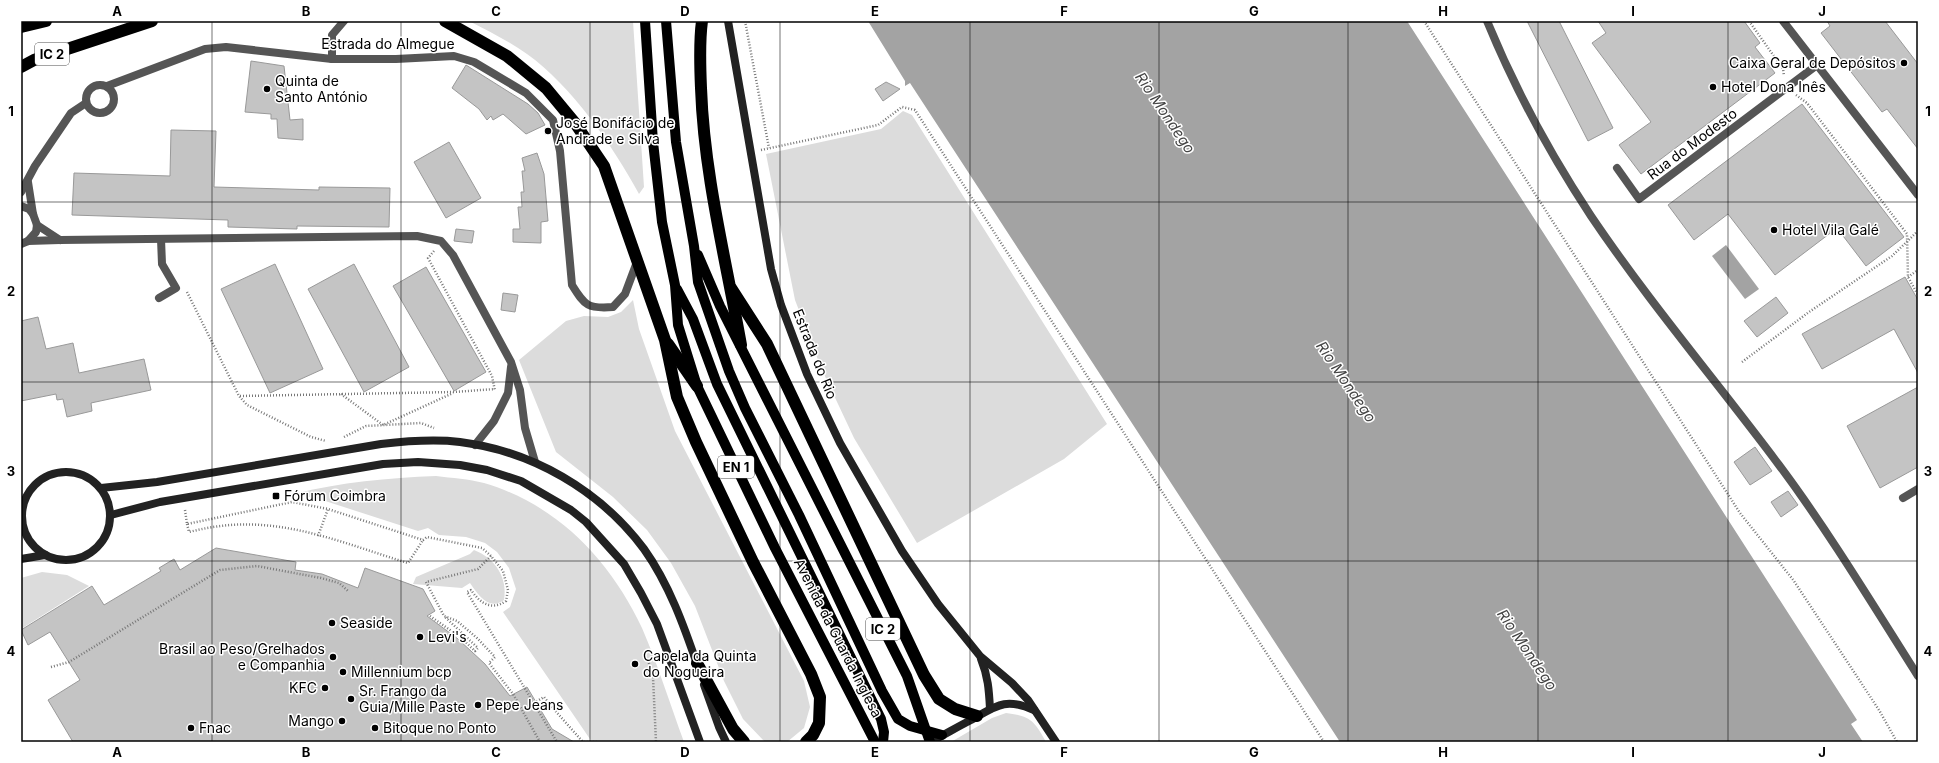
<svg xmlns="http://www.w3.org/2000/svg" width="1939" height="763" font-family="Inter,sans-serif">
<rect width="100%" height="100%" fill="#fff"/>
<!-- green -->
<g fill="#dcdcdc">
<path d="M469 21H633L644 187 639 194C613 146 572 86 527 54 509 41 488 31 469 21Z"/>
<polygon points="903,111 912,115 1107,424 1064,459 917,543 854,438 822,370 795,300 766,154 881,129"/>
<polygon points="633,300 639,329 675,431 804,681 810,707 804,728 787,742 765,742 743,719 724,681 695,606 671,563 647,530 613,497 556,452 519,360 566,321 584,316 608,317 621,312"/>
<path d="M436 476C452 478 469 479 484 483 558 505 610 560 642 628 658 665 670 704 684 742H592L503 612 510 607 516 589 509 568 497 552 485 543 466 537 439 535 428 528 418 531 319 499 294 494C341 482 388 478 436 476Z"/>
<path d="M474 550C495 558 508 578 504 600 489 611 478 595 470 583L462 588 413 584 416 577 470 554Z"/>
<polygon points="42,572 67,575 89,586 21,629 21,578"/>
<path d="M1006 713C1031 716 1034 721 1046 742H951L992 718Z"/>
</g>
<!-- water -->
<g fill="#a3a3a3">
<polygon points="868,21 1407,21 1857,720 1851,724 1863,742 1340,742 910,83 905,86 905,81"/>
<polygon points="1726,245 1759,289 1745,299 1712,256"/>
</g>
<!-- building -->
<g fill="#c4c4c4" stroke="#999">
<polygon points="1527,21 1559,21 1613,128 1588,141"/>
<polygon points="1598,21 1744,21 1760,43 1755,47 1775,73 1641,174 1619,145 1651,122 1592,43 1606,33"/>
<polygon points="1827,21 1885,21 1918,64 1918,149 1887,109 1882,112 1821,33 1830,26"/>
<polygon points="251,61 284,66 290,120 303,119 303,140 278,138 277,119 271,119 271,114 245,112"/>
<polygon points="466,65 528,104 538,113 545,125 526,134 503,114 493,120 491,116 487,120 479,109 452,88"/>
<polygon points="886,82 900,89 883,101 875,89"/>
<polygon points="1802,104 1904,237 1866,266 1837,228 1775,275 1728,214 1694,240 1668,205"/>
<polygon points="171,130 216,131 214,187 319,190 319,187 390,188 389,227 297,226 297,229 228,227 228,220 72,215 74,173 170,176"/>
<polygon points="449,142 481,198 446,218 414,162"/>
<polygon points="537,153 544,174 548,221 541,222 541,243 513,242 513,229 520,229 518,207 522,207 521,192 524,192 522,171 525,171 522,158"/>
<polygon points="456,229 474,231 472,243 454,241"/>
<polygon points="275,264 323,369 270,393 221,289"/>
<polygon points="354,264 409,367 364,392 308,289"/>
<polygon points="426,267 486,372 454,391 393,286"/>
<polygon points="1905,277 1918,300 1918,373 1894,329 1822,369 1802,334"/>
<polygon points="503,293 518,295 515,312 501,310"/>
<polygon points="1776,297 1788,313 1757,337 1744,321"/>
<polygon points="38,317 46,349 73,343 79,373 144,359 151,390 91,403 92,411 67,417 63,399 57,400 56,394 21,401 21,321"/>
<polygon points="1918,387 1918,467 1880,488 1847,426"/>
<polygon points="1755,447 1772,471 1750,485 1734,462"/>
<polygon points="1788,491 1798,505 1781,517 1771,502"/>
<polygon points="216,548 296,562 295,570 322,574 358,588 365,568 423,589 435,611 427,616 458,639 485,664 510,696 527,687 552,729 574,742 73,742 48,700 80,680 50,632 28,645 21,630 92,586 104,605 161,571 159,568 174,559 180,570"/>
</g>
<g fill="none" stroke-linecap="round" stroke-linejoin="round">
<!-- path -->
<g stroke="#777" stroke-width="2.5" stroke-dasharray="1 2" stroke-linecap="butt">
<polyline points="745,21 769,148"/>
<polyline points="1424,21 1740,513 1794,581 1879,710 1897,742"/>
<polyline points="1749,21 1783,69 1784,76"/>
<polyline points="1796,95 1807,103 1907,234 1908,277 1918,295"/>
<polyline points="761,150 878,125 902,107 915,110 1324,742"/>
<polyline points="434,251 428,258 492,376 495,391"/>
<polyline points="1908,277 1918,270"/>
<polyline points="187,292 239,396 247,405 311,437 326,441"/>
<polyline points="1742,362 1809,312 1892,256 1918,231"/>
<polyline points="341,394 383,425 453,393"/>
<polyline points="240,396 454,392 495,389"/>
<polyline points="344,437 366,426 421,423 434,428"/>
<path d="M185 510 187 524 292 502 328 509 423 540 427 537 482 548 491 556 503 571 508 590 506 601C491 611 480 603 471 590L467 592 557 742"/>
<path d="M187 524 189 532C213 526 236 523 261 525 311 528 361 549 408 563L423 540"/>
<polyline points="318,536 328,509"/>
<polyline points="491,556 478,569 426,582 444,616 457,621 477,638 495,657 489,663 513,694 540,742"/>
<polyline points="430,616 460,637 475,651 478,648 445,617"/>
<polyline points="648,660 653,677 656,742"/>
<polyline points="51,667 69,662 220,570 257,566 321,578 339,583 348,591"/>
<polyline points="534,703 544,697 551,706 583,742 597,742"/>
</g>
<!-- lane -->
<g stroke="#555" stroke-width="8">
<path d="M1487 21C1515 89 1550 154 1591 216 1649 302 1717 382 1779 465 1829 532 1873 605 1918 676"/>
<polyline points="332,59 332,35 344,21"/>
<polyline points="159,298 176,288 162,264 161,239"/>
</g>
<!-- street -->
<g stroke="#555" stroke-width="8">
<polyline points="1783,21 1918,195"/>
<circle cx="100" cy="99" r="14"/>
<path d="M107 86 205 49 226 47 332 59H396L454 56 474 62 526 93 553 120 560 151 572 285C585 306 588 309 613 307L625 294 637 262"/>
<polyline points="1617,168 1639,199 1817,65"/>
<polyline points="21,192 35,166 71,113 86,103"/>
<polyline points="21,206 29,209 33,214"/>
<polyline points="37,225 60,240"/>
<polyline points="28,241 36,232 37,225 33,214 28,182"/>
<polyline points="21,244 28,241 60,240 417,236 441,241 453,255 511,362 520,390 525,428 535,462"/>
<polyline points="475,445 494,421 508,393 511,367"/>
<polyline points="1903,498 1918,489"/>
</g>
<!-- secondary -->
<g stroke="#222" stroke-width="8">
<polyline points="728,21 771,269 781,305 807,374 840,443 902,551 938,604 980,656 1012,683 1028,700 1056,742"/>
<circle cx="66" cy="516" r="44"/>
<path d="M101 488 157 482 381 444C407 441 434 439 460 442 532 451 600 490 644 549 669 584 684 626 698 667"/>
<polyline points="111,515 160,502 383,464 418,462 460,465 487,470 521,481 571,510 586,522 624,564 641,593 657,624 700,742"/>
<polyline points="21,559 45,555"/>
<path d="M981 659C988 676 989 690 990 709"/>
<polyline points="704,685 719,727 726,742"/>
<path d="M930 742C944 735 957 727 971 720 996 706 1005 697 1034 710"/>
</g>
<!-- primary -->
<g stroke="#000" stroke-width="10">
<polyline points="645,21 653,142 662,222 675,285 678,325 697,386 775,548 875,742"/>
<polyline points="666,21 676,142 694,246 698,282 729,371 745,408 799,515 882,691 898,719 910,726 942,735"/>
<polyline points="698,255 720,306 907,676 930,742"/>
<polyline points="677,289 693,319 717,384 881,719 884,732 883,742"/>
</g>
<!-- highway -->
<g stroke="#000" stroke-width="12">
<polyline points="445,21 507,56 546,88 575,123 604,166 665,340 677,397 696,442 753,562 811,674 820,697 819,723 813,735 806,742"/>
<path d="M702 21C699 43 700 65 701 88 704 175 726 260 741 345"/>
<polyline points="21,27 46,21"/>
<polyline points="21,67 34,60 152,21"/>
<polyline points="731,288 767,344 924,675 939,699 955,709 977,716"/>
<polyline points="668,344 697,386"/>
<polyline points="697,663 733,729 744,742"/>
</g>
</g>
<!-- grid -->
<path fill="none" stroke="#000" stroke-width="1" stroke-opacity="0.55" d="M212 21V742M401 21V742M590 21V742M780 21V742M970 21V742M1159 21V742M1348 21V742M1538 21V742M1728 21V742M21 202H1918M21 382H1918M21 561H1918"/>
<!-- markers -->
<g fill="#000" stroke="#fff" stroke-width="1.5">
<circle cx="1904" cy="63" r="4"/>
<circle cx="1713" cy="87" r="4"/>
<circle cx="267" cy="89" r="4"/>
<circle cx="548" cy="131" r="4"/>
<circle cx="1774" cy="230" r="4"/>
<rect x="272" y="492" width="8" height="8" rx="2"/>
<circle cx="332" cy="623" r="4"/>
<circle cx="420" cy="637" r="4"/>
<circle cx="333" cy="657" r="4"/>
<circle cx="635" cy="664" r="4"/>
<circle cx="343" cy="672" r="4"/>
<circle cx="325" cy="688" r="4"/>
<circle cx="351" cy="699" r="4"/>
<circle cx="478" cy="705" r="4"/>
<circle cx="342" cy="721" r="4"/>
<circle cx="191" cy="728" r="4"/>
<circle cx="375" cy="728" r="4"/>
</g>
<g text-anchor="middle" stroke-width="3" stroke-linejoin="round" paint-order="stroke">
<!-- shield labels -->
<g fill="#fff" stroke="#4c4c4c" stroke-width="1">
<rect x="35" y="43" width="34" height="22" rx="3"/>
<rect x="718" y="456" width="36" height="22" rx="3"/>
<rect x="866" y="618" width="34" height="22" rx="3"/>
</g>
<g font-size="13" font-weight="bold" fill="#000">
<text x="52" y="59">IC 2</text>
<text x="736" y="472">EN 1</text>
<text x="883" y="634">IC 2</text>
</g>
<!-- street labels -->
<g font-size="14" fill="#000" stroke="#fff">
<text x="388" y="49">Estrada do Almegue</text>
<text transform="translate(1692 144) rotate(-37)" y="5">Rua do Modesto</text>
<text transform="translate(815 354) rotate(68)" y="5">Estrada do Rio</text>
<text transform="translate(838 638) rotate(63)" y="5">Avenida da Guarda Inglesa</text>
</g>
<!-- poi labels -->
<g font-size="14" fill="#000" stroke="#fff" text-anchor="start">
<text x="1896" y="68" text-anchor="end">Caixa Geral de Depósitos</text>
<text x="275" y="86">Quinta de<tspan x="275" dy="16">Santo António</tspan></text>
<text x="1721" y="92">Hotel Dona Inês</text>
<text x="556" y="128">José Bonifácio de<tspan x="556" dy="16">Andrade e Silva</tspan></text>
<text x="1782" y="235">Hotel Vila Galé</text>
<text x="284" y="501">Fórum Coimbra</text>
<text x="340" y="628">Seaside</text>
<text x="428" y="642">Levi's</text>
<text x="325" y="654" text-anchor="end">Brasil ao Peso/Grelhados<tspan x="325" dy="16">e Companhia</tspan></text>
<text x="643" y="661">Capela da Quinta<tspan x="643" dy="16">do Nogueira</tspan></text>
<text x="351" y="677">Millennium bcp</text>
<text x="317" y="693" text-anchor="end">KFC</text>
<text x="359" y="696">Sr. Frango da<tspan x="359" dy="16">Guia/Mille Paste</tspan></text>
<text x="486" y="710">Pepe Jeans</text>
<text x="334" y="726" text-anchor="end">Mango</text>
<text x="199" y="733">Fnac</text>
<text x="383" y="733">Bitoque no Ponto</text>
</g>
<!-- water labels -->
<g font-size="15" font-style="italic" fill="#444" stroke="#fff">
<text transform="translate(1165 113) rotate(56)" y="5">Rio Mondego</text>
<text transform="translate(1346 382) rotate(56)" y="5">Rio Mondego</text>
<text transform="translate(1527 650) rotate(56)" y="5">Rio Mondego</text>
</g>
</g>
<!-- border -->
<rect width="1939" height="763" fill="none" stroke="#ffffff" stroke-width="44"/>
<rect x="22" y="22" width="1895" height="719" fill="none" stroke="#000" stroke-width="1.5"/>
<g font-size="13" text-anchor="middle" font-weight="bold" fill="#000">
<text x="117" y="16">A</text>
<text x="306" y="16">B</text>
<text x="496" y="16">C</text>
<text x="685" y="16">D</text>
<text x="875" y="16">E</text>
<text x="1064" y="16">F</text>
<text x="1254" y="16">G</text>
<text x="1443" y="16">H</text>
<text x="1633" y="16">I</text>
<text x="1822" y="16">J</text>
<text x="11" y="116">1</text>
<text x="1928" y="116">1</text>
<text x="11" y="296">2</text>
<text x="1928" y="296">2</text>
<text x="11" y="476">3</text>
<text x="1928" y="476">3</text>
<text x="11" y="656">4</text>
<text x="1928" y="656">4</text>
<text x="117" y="757">A</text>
<text x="306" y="757">B</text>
<text x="496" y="757">C</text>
<text x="685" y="757">D</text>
<text x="875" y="757">E</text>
<text x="1064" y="757">F</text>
<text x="1254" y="757">G</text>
<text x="1443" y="757">H</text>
<text x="1633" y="757">I</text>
<text x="1822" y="757">J</text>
</g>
</svg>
